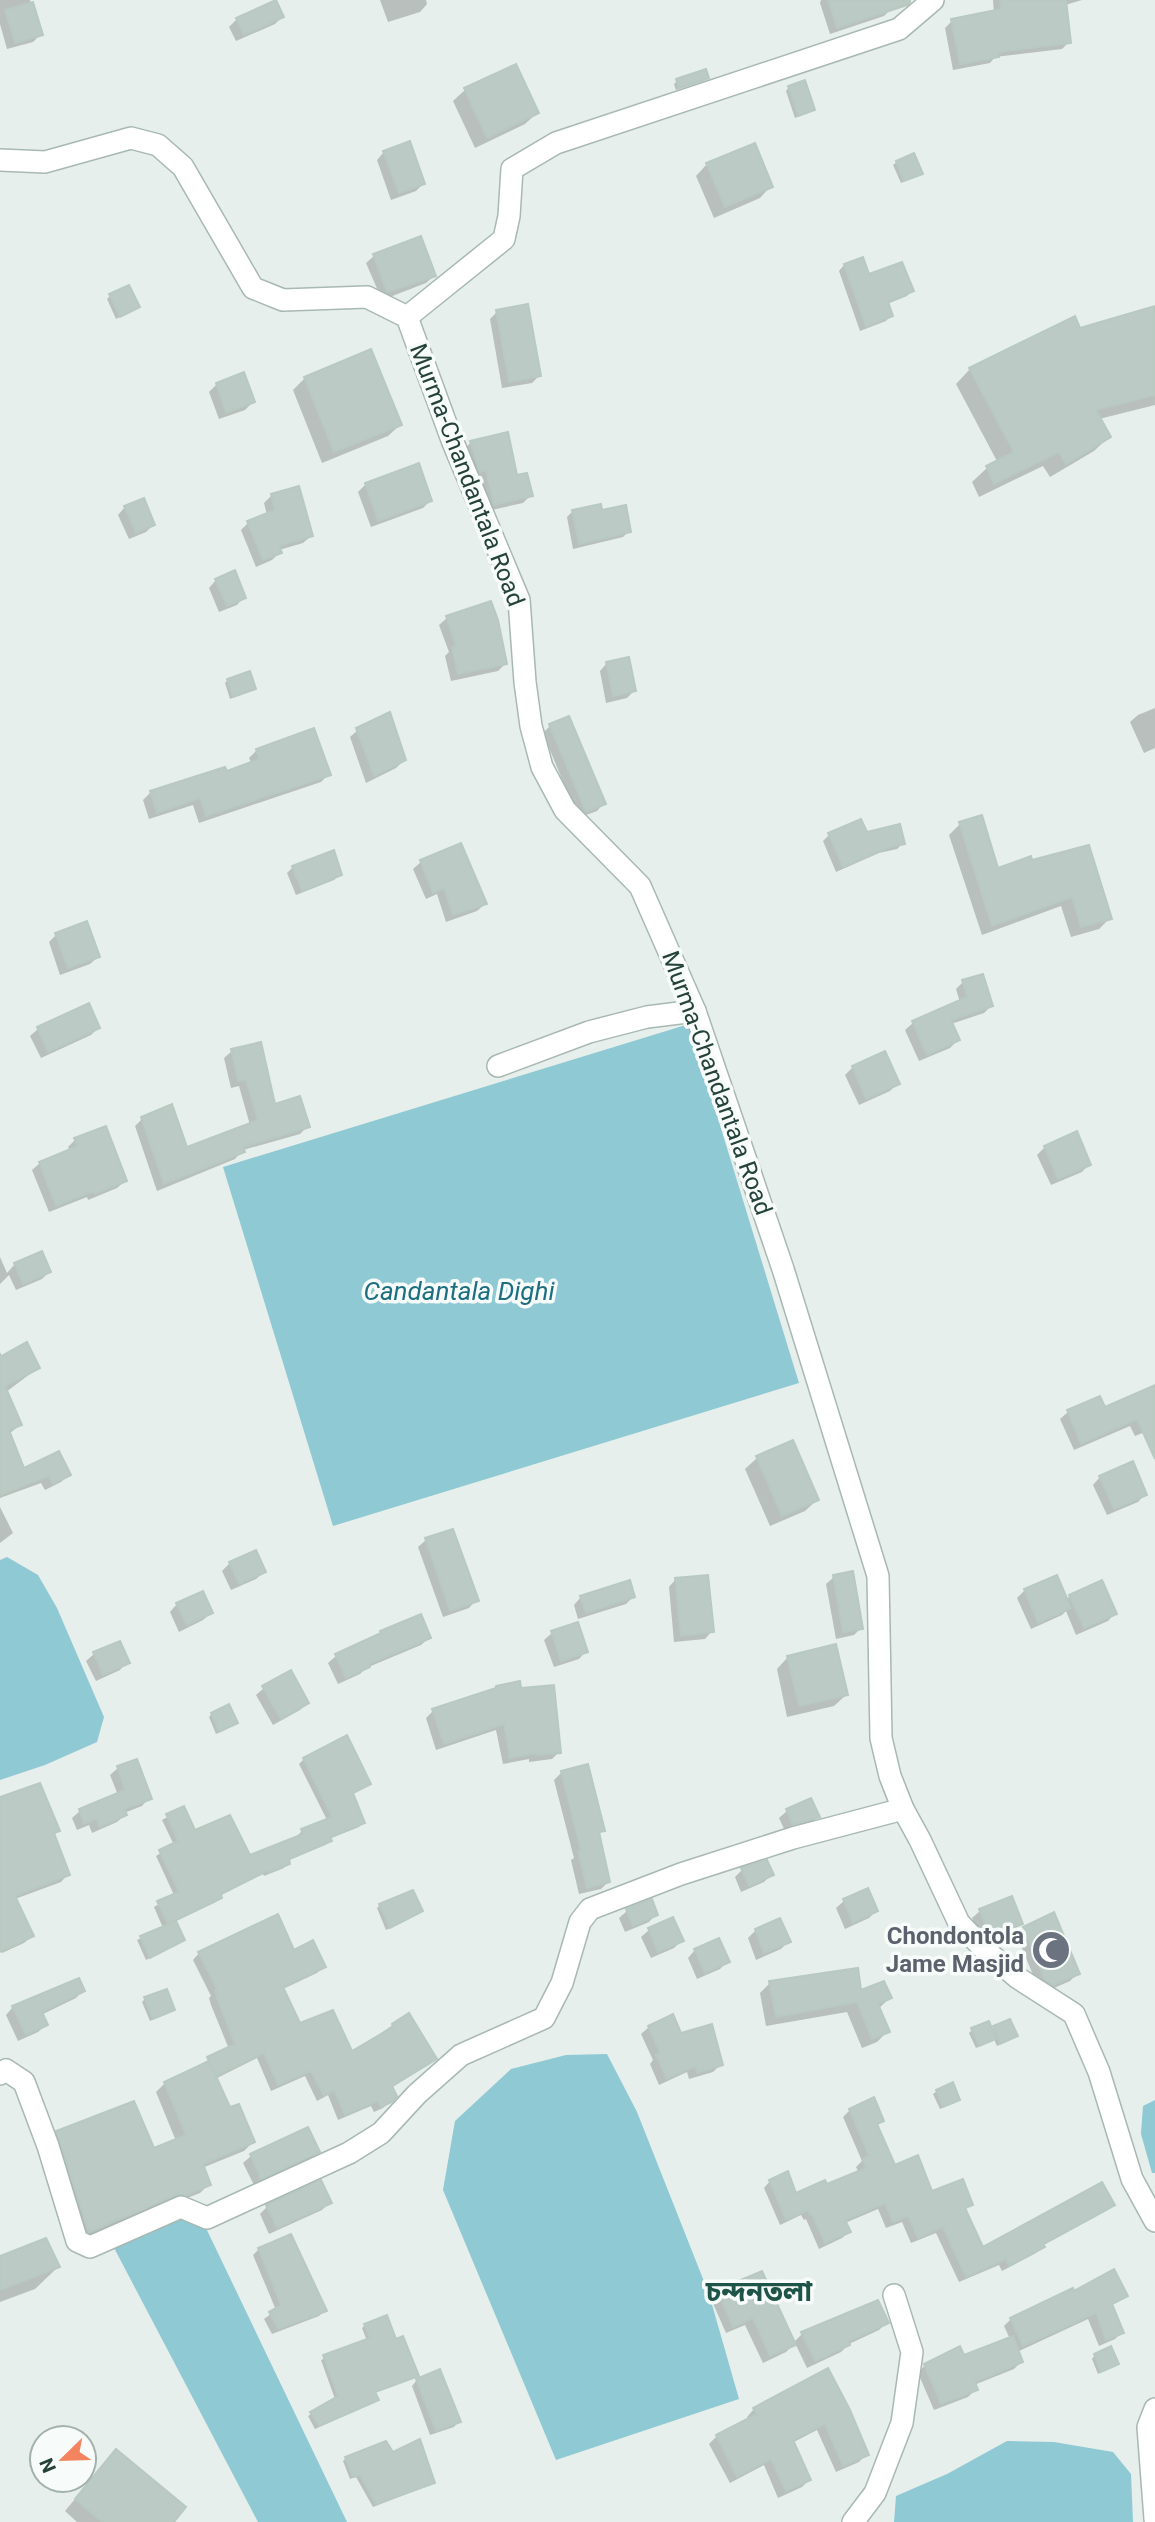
<svg xmlns="http://www.w3.org/2000/svg" width="1155" height="2522" font-family="Roboto,'Noto Sans Bengali',sans-serif">
<rect width="100%" height="100%" fill="#e6efeb"/>
<!-- water -->
<g fill="#8ec9d4">
<polygon points="689,1024 799,1383 333,1526 223,1167"/>
<polygon points="7,1557 38,1575 57,1608 104,1717 97,1742 45,1765 0,1780 0,1560"/>
<polygon points="607,2054 637,2112 709,2294 739,2399 556,2460 443,2190 455,2121 511,2069 566,2055"/>
<polygon points="1155,2100 1155,2173 1152,2173 1141,2134 1143,2106"/>
<polygon points="183,2216 205,2226 347,2522 258,2522 112,2244"/>
<polygon points="1007,2441 1054,2442 1113,2452 1131,2474 1133,2522 894,2522 896,2496 947,2474"/>
</g>
<!-- shadow -->
<g fill="#0003">
<polygon points="0,0 30,0 41,34 33,42 7,49 0,24"/>
<polygon points="380,0 426,0 427,4 420,12 388,22"/>
<polygon points="821,0 889,0 891,9 884,16 830,34 820,3"/>
<polygon points="993,0 1082,0 1065,5 1069,42 1062,49 995,57 990,63 953,70 945,28 952,21 994,13"/>
<polygon points="282,17 275,24 236,41 229,27 237,19"/>
<polygon points="707,78 704,81 676,90 674,84 677,81"/>
<polygon points="789,87 813,109 810,112 795,118 786,91"/>
<polygon points="465,90 537,113 525,124 475,148 453,101"/>
<polygon points="384,152 423,184 416,191 391,200 377,160"/>
<polygon points="897,162 921,173 901,183 893,165"/>
<polygon points="707,164 771,186 760,198 714,218 696,176"/>
<polygon points="374,256 434,276 426,283 382,300 366,263"/>
<polygon points="862,259 868,276 912,290 907,296 887,304 891,315 886,321 860,331 839,271 844,265"/>
<polygon points="110,296 138,307 116,319 107,299"/>
<polygon points="1155,308 1155,405 1099,419 1109,437 1094,451 1050,477 1043,466 979,497 972,482 987,468 998,463 956,384 970,369 1079,330"/>
<polygon points="497,312 539,376 532,383 502,388 490,319"/>
<polygon points="305,378 400,425 388,436 322,463 293,390"/>
<polygon points="217,384 253,402 245,410 219,419 209,392"/>
<polygon points="471,442 516,477 531,495 523,503 487,511 464,450"/>
<polygon points="366,484 430,501 423,508 371,527 358,492"/>
<polygon points="272,495 311,536 303,543 279,550 280,552 272,560 256,567 241,530 248,523 267,515 264,503"/>
<polygon points="125,507 153,525 146,532 129,539 118,515"/>
<polygon points="573,511 601,512 629,531 623,537 573,549 567,517"/>
<polygon points="216,580 244,597 237,605 219,612 209,588"/>
<polygon points="447,618 505,664 498,671 451,681 445,656 449,652 439,625"/>
<polygon points="607,663 634,691 627,698 606,703 600,671"/>
<polygon points="228,680 254,689 230,699 225,683"/>
<polygon points="1155,708 1155,748 1144,753 1130,722 1138,715"/>
<polygon points="550,726 604,803 597,811 578,818 543,733"/>
<polygon points="358,730 404,760 396,768 366,783 350,737"/>
<polygon points="257,750 329,774 321,782 199,823 193,805 149,819 143,800 150,793 224,769 226,773 252,764 249,758"/>
<polygon points="960,824 997,870 1030,859 1110,918 1099,929 1071,937 1061,906 982,935 949,835"/>
<polygon points="866,834 903,843 897,849 879,853 836,872 823,841 829,835"/>
<polygon points="460,846 485,904 477,911 446,922 437,894 426,899 413,869 421,862"/>
<polygon points="293,867 340,874 334,880 296,895 287,873"/>
<polygon points="56,935 98,957 90,964 60,975 49,942"/>
<polygon points="963,982 991,1006 984,1013 951,1024 958,1040 950,1048 919,1061 905,1030 913,1023 960,1002 956,989"/>
<polygon points="98,1028 91,1035 41,1058 30,1036 38,1029"/>
<polygon points="232,1051 273,1106 308,1126 300,1134 243,1150 235,1159 157,1191 135,1126 142,1119 186,1149 250,1125 239,1086 231,1088 224,1058"/>
<polygon points="853,1067 897,1084 890,1091 859,1105 845,1075"/>
<polygon points="75,1140 125,1181 117,1188 88,1200 87,1197 49,1212 32,1170 40,1163 70,1151 68,1147"/>
<polygon points="1045,1147 1089,1164 1082,1172 1051,1185 1037,1155"/>
<polygon points="0,1257 7,1273 15,1264 49,1272 42,1279 16,1290 9,1275 0,1284"/>
<polygon points="0,1352 2,1357 38,1368 6,1392 20,1425 9,1434 23,1471 69,1475 61,1482 45,1490 41,1483 0,1498"/>
<polygon points="1155,1386 1155,1428 1135,1436 1130,1426 1074,1450 1060,1419 1068,1412 1099,1398 1104,1409"/>
<polygon points="757,1458 817,1500 805,1511 770,1526 745,1469"/>
<polygon points="1100,1477 1145,1494 1138,1502 1107,1515 1093,1485"/>
<polygon points="0,1507 13,1533 0,1543"/>
<polygon points="426,1540 476,1600 469,1608 443,1617 418,1547"/>
<polygon points="230,1563 264,1572 256,1579 231,1590 222,1571"/>
<polygon points="834,1577 861,1628 854,1635 836,1639 826,1584"/>
<polygon points="676,1579 712,1631 705,1639 674,1642 669,1587"/>
<polygon points="1025,1590 1066,1600 1070,1596 1115,1613 1108,1621 1076,1635 1066,1611 1062,1615 1031,1629 1017,1598"/>
<polygon points="581,1597 633,1597 626,1604 578,1619 574,1605"/>
<polygon points="177,1604 211,1613 203,1620 179,1632 170,1612"/>
<polygon points="420,1617 429,1638 421,1645 366,1668 360,1674 338,1684 328,1663 336,1656 376,1637 381,1633"/>
<polygon points="552,1633 586,1651 579,1659 554,1667 544,1640"/>
<polygon points="119,1643 127,1662 120,1670 96,1681 86,1661 94,1654"/>
<polygon points="788,1657 846,1695 834,1706 787,1717 777,1669"/>
<polygon points="264,1688 307,1703 300,1710 273,1725 256,1695"/>
<polygon points="520,1690 559,1752 552,1759 529,1762 529,1759 503,1764 496,1730 436,1750 426,1718 433,1711"/>
<polygon points="212,1714 236,1723 216,1734 209,1717"/>
<polygon points="304,1759 369,1783 352,1795 363,1822 359,1827 329,1839 325,1845 287,1861 284,1868 264,1876 263,1874 219,1896 216,1902 174,1922 183,1940 146,1960 137,1940 163,1928 154,1907 174,1895 156,1856 174,1845 162,1820 184,1808 194,1832 249,1858 299,1837 298,1835 302,1831 327,1820 299,1764"/>
<polygon points="118,1768 149,1798 142,1806 124,1813 125,1815 117,1822 92,1833 89,1825 77,1830 72,1818 80,1811 118,1795 110,1775"/>
<polygon points="562,1772 603,1830 598,1836 608,1882 601,1889 579,1894 571,1860 574,1858 554,1780"/>
<polygon points="787,1811 818,1817 810,1824 785,1831 779,1818"/>
<polygon points="0,1814 58,1831 53,1836 68,1874 61,1882 15,1899 32,1936 24,1943 2,1953 0,1948"/>
<polygon points="742,1870 772,1874 764,1882 741,1892 735,1877"/>
<polygon points="844,1901 876,1911 869,1918 845,1929 836,1908"/>
<polygon points="380,1905 418,1914 386,1930 377,1908"/>
<polygon points="627,1911 656,1914 649,1922 625,1932 619,1918"/>
<polygon points="980,1911 1021,1923 1014,1931 983,1943 972,1918"/>
<polygon points="1024,1929 1078,1973 1070,1981 1045,1992 1038,1987 1017,1936"/>
<polygon points="649,1930 682,1940 674,1948 651,1958 641,1937"/>
<polygon points="756,1930 789,1941 781,1949 756,1960 748,1938"/>
<polygon points="695,1950 728,1961 720,1969 697,1979 688,1958"/>
<polygon points="293,1952 324,1966 317,1973 283,1989 299,2025 351,2053 393,2025 435,2059 428,2065 391,2088 395,2096 383,2108 374,2112 371,2106 338,2120 328,2095 317,2101 305,2076 271,2091 257,2058 215,2079 229,2109 253,2142 244,2151 202,2168 209,2184 200,2193 81,2240 48,2142 57,2133 153,2151 176,2141 156,2092 165,2083 229,2049 211,2005 209,1998 211,1996 193,1960 199,1953"/>
<polygon points="770,1983 890,1998 878,2009 887,2032 877,2042 862,2048 847,2012 766,2026 760,1993"/>
<polygon points="83,1990 76,1998 41,2015 46,2025 38,2032 18,2041 6,2015 13,2007"/>
<polygon points="145,1999 173,2009 150,2021 142,2002"/>
<polygon points="649,2027 680,2035 721,2064 713,2072 689,2079 687,2072 659,2085 650,2064 653,2060 641,2034"/>
<polygon points="994,2027 1016,2036 997,2046 994,2039 976,2048 969,2033 972,2030 991,2030"/>
<polygon points="937,2091 958,2100 940,2109 933,2094"/>
<polygon points="850,2110 882,2120 876,2127 894,2167 931,2193 971,2204 964,2211 982,2249 1113,2205 1106,2211 1042,2246 1036,2253 1002,2271 999,2265 959,2282 936,2233 911,2243 902,2222 886,2228 878,2209 845,2223 849,2232 842,2238 819,2249 806,2219 804,2220 801,2215 780,2225 764,2188 770,2181 795,2195 859,2173 856,2167 862,2161 843,2117"/>
<polygon points="318,2152 310,2159 254,2185 243,2163 251,2156"/>
<polygon points="330,2202 322,2210 269,2234 260,2214 267,2207"/>
<polygon points="259,2249 325,2310 319,2316 272,2334 264,2319 276,2310 253,2255"/>
<polygon points="0,2258 58,2267 35,2289 0,2302"/>
<polygon points="718,2292 793,2343 802,2334 877,2302 886,2323 879,2330 849,2344 841,2352 807,2368 795,2343 786,2352 763,2363 745,2325 726,2333 711,2299"/>
<polygon points="1126,2295 1111,2306 1122,2332 1115,2339 1099,2346 1088,2319 1017,2352 1021,2362 1014,2369 974,2385 976,2389 968,2397 934,2410 918,2373 925,2365 963,2357 1010,2339 1004,2326 1011,2319"/>
<polygon points="365,2325 395,2342 417,2375 374,2393 377,2400 373,2403 315,2429 308,2416 335,2399 321,2360 367,2341 362,2328"/>
<polygon points="1095,2355 1117,2364 1098,2374 1092,2359"/>
<polygon points="417,2380 459,2421 454,2427 430,2435 412,2386"/>
<polygon points="754,2409 848,2411 866,2454 859,2462 836,2472 817,2430 792,2443 809,2480 802,2487 778,2498 764,2465 730,2483 709,2444 717,2436 749,2420 747,2417"/>
<polygon points="392,2454 433,2482 430,2485 373,2507 356,2477 350,2479 343,2461 346,2458"/>
<polygon points="105,2463 172,2522 77,2522 65,2511"/>
</g>
<!-- building -->
<g fill="#bbcac4" stroke="#b8c9c2" stroke-width="2">
<polygon points="276,0 284,17 244,35 236,18"/>
<polygon points="828,0 910,0 910,2 907,5 837,28"/>
<polygon points="1000,0 1066,0 1071,43 998,52 999,57 960,64 951,19 1001,9"/>
<polygon points="33,2 43,35 15,43 5,10"/>
<polygon points="516,64 539,113 487,138 464,88"/>
<polygon points="706,69 709,78 679,88 676,79"/>
<polygon points="805,80 815,110 798,116 788,86"/>
<polygon points="410,141 425,184 399,193 383,151"/>
<polygon points="755,143 773,187 725,207 706,163"/>
<polygon points="914,153 923,174 904,181 896,161"/>
<polygon points="421,236 436,276 387,292 373,254"/>
<polygon points="863,257 869,274 902,262 914,291 888,302 893,316 866,327 844,264"/>
<polygon points="129,285 140,307 120,317 109,294"/>
<polygon points="528,304 541,376 509,382 496,310"/>
<polygon points="1155,306 1155,395 1096,410 1111,437 1066,464 1059,452 994,484 986,466 1014,452 969,368 1075,316 1080,328"/>
<polygon points="371,349 402,425 334,452 304,377"/>
<polygon points="244,372 255,402 226,413 216,383"/>
<polygon points="508,432 517,475 527,473 533,496 494,505 486,470 480,472 470,441"/>
<polygon points="419,463 432,501 378,521 365,483"/>
<polygon points="299,486 313,536 279,546 282,553 263,560 247,521 275,510 271,494"/>
<polygon points="144,498 155,525 136,533 124,506"/>
<polygon points="601,504 602,510 626,505 631,532 579,544 572,510"/>
<polygon points="235,570 246,598 227,606 215,579"/>
<polygon points="491,601 498,620 507,664 458,674 452,647 456,646 446,616"/>
<polygon points="629,657 636,691 613,696 606,662"/>
<polygon points="250,671 256,689 233,697 227,679"/>
<polygon points="390,712 406,760 374,776 356,728"/>
<polygon points="569,716 606,804 586,812 549,724"/>
<polygon points="314,728 331,775 206,816 200,798 157,813 150,791 225,767 227,771 259,759 256,749"/>
<polygon points="982,815 998,868 1031,856 1032,860 1089,845 1112,919 1081,927 1072,897 992,926 959,822"/>
<polygon points="861,819 867,832 900,824 905,844 887,848 843,867 828,833"/>
<polygon points="461,843 487,904 453,915 444,888 433,893 420,860"/>
<polygon points="334,850 342,875 302,891 292,866"/>
<polygon points="87,921 100,957 68,968 55,933"/>
<polygon points="983,974 993,1006 951,1020 960,1040 927,1055 912,1021 967,997 962,980"/>
<polygon points="89,1003 100,1028 48,1052 37,1027"/>
<polygon points="261,1042 275,1104 300,1096 310,1127 243,1147 245,1152 164,1184 141,1117 172,1104 187,1147 258,1120 246,1080 238,1081 231,1049"/>
<polygon points="885,1051 900,1084 866,1099 852,1066"/>
<polygon points="106,1126 127,1181 95,1194 94,1191 56,1206 39,1162 78,1146 74,1138"/>
<polygon points="1077,1131 1091,1165 1058,1179 1044,1146"/>
<polygon points="42,1251 51,1272 23,1284 14,1263"/>
<polygon points="27,1342 40,1368 5,1386 22,1425 9,1430 24,1468 59,1451 71,1475 53,1484 49,1476 0,1495 0,1357"/>
<polygon points="1155,1385 1155,1459 1137,1419 1081,1444 1067,1410 1100,1396 1105,1407"/>
<polygon points="793,1440 819,1500 782,1516 756,1456"/>
<polygon points="1133,1461 1147,1495 1114,1509 1099,1476"/>
<polygon points="453,1529 479,1601 450,1611 425,1538"/>
<polygon points="256,1550 266,1572 239,1584 229,1562"/>
<polygon points="853,1571 863,1629 843,1632 833,1575"/>
<polygon points="708,1575 714,1632 681,1636 675,1578"/>
<polygon points="1057,1575 1071,1608 1038,1623 1024,1589"/>
<polygon points="630,1580 635,1597 586,1613 580,1596"/>
<polygon points="1102,1580 1117,1614 1084,1628 1069,1595"/>
<polygon points="203,1591 213,1613 187,1625 176,1603"/>
<polygon points="421,1614 431,1638 369,1664 370,1667 346,1678 335,1654 381,1633 380,1631"/>
<polygon points="578,1622 588,1652 561,1661 551,1631"/>
<polygon points="120,1641 130,1663 103,1675 93,1652"/>
<polygon points="836,1644 848,1695 799,1706 787,1656"/>
<polygon points="291,1670 309,1703 281,1719 262,1686"/>
<polygon points="520,1681 521,1688 554,1685 561,1753 536,1755 536,1753 510,1758 504,1724 444,1744 432,1709 496,1688 496,1686"/>
<polygon points="229,1704 238,1723 219,1732 211,1713"/>
<polygon points="347,1735 371,1784 353,1793 365,1823 330,1837 332,1841 289,1859 290,1864 268,1873 267,1871 221,1894 222,1898 168,1924 157,1901 179,1892 159,1850 178,1841 166,1814 184,1806 195,1830 230,1815 250,1855 303,1834 301,1829 332,1817 303,1758"/>
<polygon points="137,1759 152,1799 124,1809 127,1815 100,1827 96,1819 84,1824 79,1809 125,1790 117,1766"/>
<polygon points="588,1764 605,1831 599,1832 610,1882 587,1888 578,1851 581,1851 561,1771"/>
<polygon points="40,1783 60,1831 54,1833 70,1875 15,1896 34,1936 0,1952 0,1797"/>
<polygon points="811,1798 820,1817 793,1825 786,1809"/>
<polygon points="767,1860 774,1875 749,1886 741,1868"/>
<polygon points="868,1888 878,1911 853,1923 843,1899"/>
<polygon points="413,1890 423,1911 390,1928 379,1904"/>
<polygon points="1012,1896 1023,1924 990,1937 979,1909"/>
<polygon points="652,1899 658,1915 633,1926 626,1909"/>
<polygon points="1054,1912 1080,1974 1053,1985 1045,1980 1023,1927"/>
<polygon points="278,1914 294,1950 313,1940 326,1967 283,1987 300,2023 333,2010 352,2051 393,2027 392,2024 409,2013 437,2059 392,2086 397,2096 392,2102 381,2107 378,2101 345,2115 334,2090 324,2096 311,2071 278,2085 264,2053 216,2076 207,2057 235,2044 217,1998 215,1990 217,1989 198,1952"/>
<polygon points="673,1917 684,1941 658,1952 648,1928"/>
<polygon points="780,1918 791,1942 764,1953 755,1929"/>
<polygon points="176,1921 185,1940 150,1958 140,1936"/>
<polygon points="719,1938 730,1962 705,1973 694,1949"/>
<polygon points="858,1968 861,1990 884,1981 892,1998 878,2004 890,2032 872,2039 857,2002 776,2017 769,1981"/>
<polygon points="79,1978 85,1991 42,2012 48,2025 26,2035 12,2006"/>
<polygon points="167,1989 175,2010 153,2019 144,1997"/>
<polygon points="673,2014 681,2033 712,2024 723,2065 697,2073 695,2066 667,2079 656,2055 660,2053 648,2026"/>
<polygon points="1010,2019 1018,2036 1000,2044 993,2026"/>
<polygon points="989,2021 996,2039 979,2046 971,2028"/>
<polygon points="209,2061 230,2107 239,2104 255,2142 203,2164 211,2185 186,2195 176,2195 89,2232 56,2131 134,2101 154,2148 186,2135 164,2082"/>
<polygon points="953,2082 960,2100 943,2107 936,2090"/>
<polygon points="874,2097 884,2121 877,2124 895,2165 918,2155 932,2191 963,2179 973,2205 965,2208 983,2247 1102,2182 1115,2205 1043,2244 1045,2247 1009,2266 1006,2259 966,2277 943,2227 918,2238 908,2216 893,2222 885,2203 845,2220 851,2232 825,2243 812,2214 810,2215 808,2210 786,2220 769,2180 788,2171 796,2193 825,2180 827,2184 866,2168 862,2159 869,2155 849,2109"/>
<polygon points="308,2127 320,2152 261,2179 250,2154"/>
<polygon points="321,2180 332,2203 277,2228 266,2205"/>
<polygon points="291,2234 327,2311 278,2329 269,2312 281,2305 258,2248"/>
<polygon points="46,2238 60,2267 0,2290 0,2256"/>
<polygon points="1114,2269 1128,2296 1112,2304 1124,2333 1106,2340 1096,2313 1023,2346 1010,2318 1073,2288 1074,2291"/>
<polygon points="762,2271 796,2345 770,2356 753,2318 733,2327 717,2290"/>
<polygon points="878,2300 889,2323 849,2341 850,2345 815,2361 801,2332"/>
<polygon points="387,2315 396,2339 403,2336 419,2376 375,2392 379,2400 319,2426 310,2412 338,2396 323,2355 370,2338 364,2324"/>
<polygon points="1013,2336 1023,2362 975,2382 978,2390 941,2404 924,2364 960,2346 964,2355"/>
<polygon points="1111,2346 1119,2364 1101,2372 1094,2354"/>
<polygon points="828,2368 850,2410 869,2455 843,2466 825,2424 793,2440 811,2480 786,2491 771,2459 737,2477 716,2435 757,2414 753,2408"/>
<polygon points="440,2369 461,2422 436,2431 416,2379"/>
<polygon points="420,2439 435,2483 376,2504 360,2475 353,2477 345,2457 386,2441 393,2452"/>
<polygon points="116,2449 186,2507 174,2522 102,2522 75,2499"/>
</g>
<g fill="none" stroke-linecap="round" stroke-linejoin="round">
<defs>
<g id="minor">
<polyline points="0,160 45,162 131,138 158,145 183,167 253,288 283,300 367,297 407,317 452,440 519,600 525,682 531,726 542,767 565,810 640,886 695,1011 783,1269 878,1576 881,1738 890,1776 903,1809 920,1840 959,1923 985,1950 1018,1978 1074,2014 1099,2072 1132,2179 1155,2221"/>
<polyline points="407,317 504,239 509,216 512,169 556,143 899,29 933,0"/>
<polyline points="498,1066 589,1032 647,1017 695,1011"/>
<polyline points="0,2074 6,2070 24,2082 48,2146 77,2241 90,2247 181,2207 207,2218 349,2153 381,2133 417,2094 461,2055 544,2018 562,1983 580,1922 590,1909 681,1874 793,1838 903,1809"/>
<polyline points="1155,2409 1148,2427 1155,2519"/>
<polyline points="853,2522 875,2493 902,2423 912,2352 894,2295"/>
</g>
</defs>
<!-- minor casing -->
<use href="#minor" stroke="#a8b8b2" stroke-width="24"/>
<!-- minor -->
<use href="#minor" stroke="#fff" stroke-width="21"/>
</g>
<!-- icons -->
<defs>
<symbol id="mosque-disc" viewBox="-11 -11 22 22"><circle r="9.5" fill="#6b7280" stroke="#f7fbf9"/><path d="M3.5-4.9A6 6 0 1 0 3.5 4.9A5 5 0 1 1 3.5-4.9Z" fill="#fff"/></symbol>
</defs>
<g fill-rule="evenodd">
<use href="#mosque-disc" x="1029" y="1928" width="44" height="44"/>
</g>
<g text-anchor="middle" stroke-width="7" stroke-linejoin="round" paint-order="stroke">
<!-- street labels -->
<g font-size="24" fill="#24423a" stroke="#f7fbf9">
<text transform="translate(467 475) rotate(69)" y="8">Murma-Chandantala Road</text>
<text transform="translate(717 1083) rotate(70)" y="8">Murma-Chandantala Road</text>
</g>
<!-- worship labels -->
<g font-size="24" font-weight="bold" fill="#5b616d" stroke="#f7fbf9" text-anchor="end">
<text x="1024" y="1944">Chondontola<tspan x="1024" dy="28">Jame Masjid</tspan></text>
</g>
<!-- water labels -->
<g font-size="26" font-style="italic" fill="#1c6f80" stroke="#f7fbf9">
<text x="459" y="1300">Candantala Dighi</text>
</g>
<!-- quarter labels -->
<g font-size="28" font-weight="bold" fill="#1f5548" stroke="#f7fbf9">
<text x="759" y="2301">চন্দনতলা</text>
</g>
</g>
<!-- north arrow -->
<g transform="translate(63 2459) rotate(247)"><circle r="33" fill="#f7fbf9" stroke="#a3b1ad" stroke-width="2"/>
<path d="M0-5L12 26L0 18L-12 26Z" fill="#f4845f"/>
<text y="-10" font-size="19" font-weight="bold" text-anchor="middle" fill="#24423a">N</text>
</g>
</svg>
